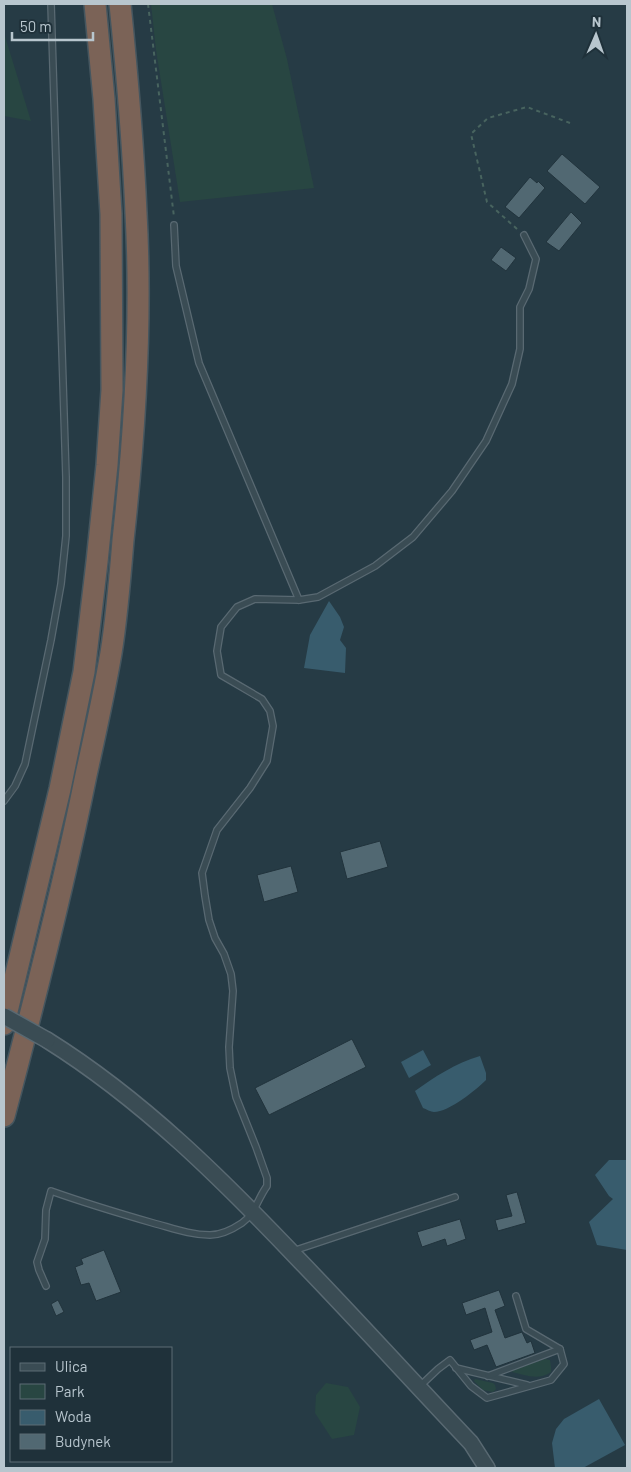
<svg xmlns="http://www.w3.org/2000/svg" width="631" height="1472" font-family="Barlow,sans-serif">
<rect width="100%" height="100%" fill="#263b45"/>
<!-- green -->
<g fill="#284642">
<polygon points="151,4 272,4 287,59 314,188 180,202 156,50"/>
<polygon points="4,33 31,121 4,116"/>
<path d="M545 1359 550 1360 551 1367V1372C538 1381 525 1375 512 1372L513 1370Z"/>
<polygon points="475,1379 493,1383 495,1385 496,1389 493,1392 483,1390 474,1381"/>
<polygon points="326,1383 348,1387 360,1407 354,1435 332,1439 315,1413 316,1395"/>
</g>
<!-- water -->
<g fill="#385c6d">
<polygon points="329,601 340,617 344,627 340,640 346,648 345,673 304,668 310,635"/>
<polygon points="423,1050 431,1065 409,1078 401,1062"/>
<path d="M480 1056 486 1073V1080C476 1090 449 1112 434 1112 431 1112 426 1109 423 1108L415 1091C435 1077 455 1063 480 1056Z"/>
<polygon points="609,1160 627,1160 627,1250 597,1245 589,1222 613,1199 609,1196 595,1175"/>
<polygon points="599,1399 625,1445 583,1468 555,1468 552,1443 556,1429 564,1419"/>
</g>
<!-- building -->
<g fill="#516872" stroke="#21333c">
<polygon points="562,154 600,187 585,204 547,171"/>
<polygon points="530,177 537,183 538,181 545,188 519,218 505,207"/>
<polygon points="571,212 582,223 559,251 546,242"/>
<polygon points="501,247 516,258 506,271 491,260"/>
<polygon points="380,841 388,867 347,879 340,852"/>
<polygon points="291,866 298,892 264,902 257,875"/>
<polygon points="352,1039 366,1067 269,1115 255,1088"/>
<polygon points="517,1192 526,1223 498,1231 495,1220 512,1216 506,1195"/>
<polygon points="460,1219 466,1239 447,1246 445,1239 422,1247 417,1232"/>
<polygon points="104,1250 121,1292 96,1301 89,1283 81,1285 75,1267 83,1264 81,1259"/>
<polygon points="499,1290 505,1306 495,1310 505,1338 522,1332 527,1343 531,1341 535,1353 496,1367 487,1345 474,1350 470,1340 492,1332 485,1308 466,1315 462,1303"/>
<polygon points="58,1300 64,1312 56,1316 51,1304"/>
</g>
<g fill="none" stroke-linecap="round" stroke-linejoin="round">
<defs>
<g id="service">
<polyline points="174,225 176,266 199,363 299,600"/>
<polyline points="4,801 15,786 25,764 51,640 61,584 66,536 66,477 51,4"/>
<polyline points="293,1251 455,1197"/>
<path d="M46 1286 39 1270 37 1262 45 1239 46 1210 51 1191C85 1203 118 1213 153 1223 172 1228 190 1235 210 1235 220 1235 233 1229 242 1223 255 1214 258 1198 267 1186V1178L256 1147 236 1097 230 1068 229 1047 233 991 231 974 224 954 215 938 209 920 205 896 202 873 217 830 250 788 267 761 273 726 270 711 262 699 221 675 217 651 221 627 237 607 255 599 299 600 318 597 375 566 413 537 452 491 486 441 512 384 520 349V307L529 289 536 259 524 235"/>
<polyline points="456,1368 527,1385"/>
<polyline points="488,1376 560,1349"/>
<polyline points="419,1387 438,1369 450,1360 471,1386 487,1398 551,1380 564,1364 560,1349 526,1329 516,1296"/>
</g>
<path id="tertiary" d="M47 1040C143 1100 223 1180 300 1261 358 1321 414 1383 471 1443L487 1468"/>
<g id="motorway">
<polyline points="4,1024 60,789 84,672 97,562 107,465 112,390 111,214 104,99 95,4"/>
<path d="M4 1116C34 1003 63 889 86 775 95 734 104 694 111 653 117 616 120 578 123 540 135 432 142 322 136 213 133 143 127 73 120 4"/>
</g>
</defs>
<!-- service casing -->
<use href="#service" stroke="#596972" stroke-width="8"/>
<!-- tertiary casing -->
<use href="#tertiary" stroke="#596972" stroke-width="18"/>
<!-- motorway casing -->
<use href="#motorway" stroke="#45565f" stroke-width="24"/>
<!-- path -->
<g stroke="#48645f" stroke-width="2" stroke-dasharray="4 4" stroke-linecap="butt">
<polyline points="148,4 174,217"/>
<polyline points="517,229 487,202 471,134 488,118 527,107 570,123"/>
</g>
<!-- service -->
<use href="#service" stroke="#3a4c54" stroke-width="5.5"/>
<!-- tertiary -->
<use href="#tertiary" stroke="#3a4c54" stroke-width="15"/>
<!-- motorway -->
<use href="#motorway" stroke="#7b6357" stroke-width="21"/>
<defs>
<polyline id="tertiary-bridge" points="4,1016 47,1040"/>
</defs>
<!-- tertiary-bridge casing -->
<use href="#tertiary-bridge" stroke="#596972" stroke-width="18" stroke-linecap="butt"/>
<!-- tertiary-bridge -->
<use href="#tertiary-bridge" stroke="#3a4c54" stroke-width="15"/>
</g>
<!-- border -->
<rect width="631" height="1472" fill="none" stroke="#b8c6ce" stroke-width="10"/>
<!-- legend -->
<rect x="10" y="1347" width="162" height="115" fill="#1f313a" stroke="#5c6d75"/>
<rect x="20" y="1363" width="25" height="8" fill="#3a4c54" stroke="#5c6d75"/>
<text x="55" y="1372" font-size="15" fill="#b8c6ce">Ulica</text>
<rect x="20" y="1384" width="25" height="15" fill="#284642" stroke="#5c6d75"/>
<text x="55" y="1397" font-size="15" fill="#b8c6ce">Park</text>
<rect x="20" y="1410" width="25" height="15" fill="#385c6d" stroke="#5c6d75"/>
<text x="55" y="1422" font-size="15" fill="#b8c6ce">Woda</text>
<rect x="20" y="1434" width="25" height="15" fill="#516872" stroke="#5c6d75"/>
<text x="55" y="1447" font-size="15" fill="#b8c6ce">Budynek</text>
<!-- north arrow -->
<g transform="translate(596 35) rotate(2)" stroke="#1f313a" stroke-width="4" paint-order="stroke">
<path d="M0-4L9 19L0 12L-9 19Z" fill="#b8c6ce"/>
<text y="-8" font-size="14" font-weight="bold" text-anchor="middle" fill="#b8c6ce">N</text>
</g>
<!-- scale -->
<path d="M12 32v8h81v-8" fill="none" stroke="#b8c6ce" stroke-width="2.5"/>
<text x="20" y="32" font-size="15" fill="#b8c6ce" stroke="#1f313a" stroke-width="4" paint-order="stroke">50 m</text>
</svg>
